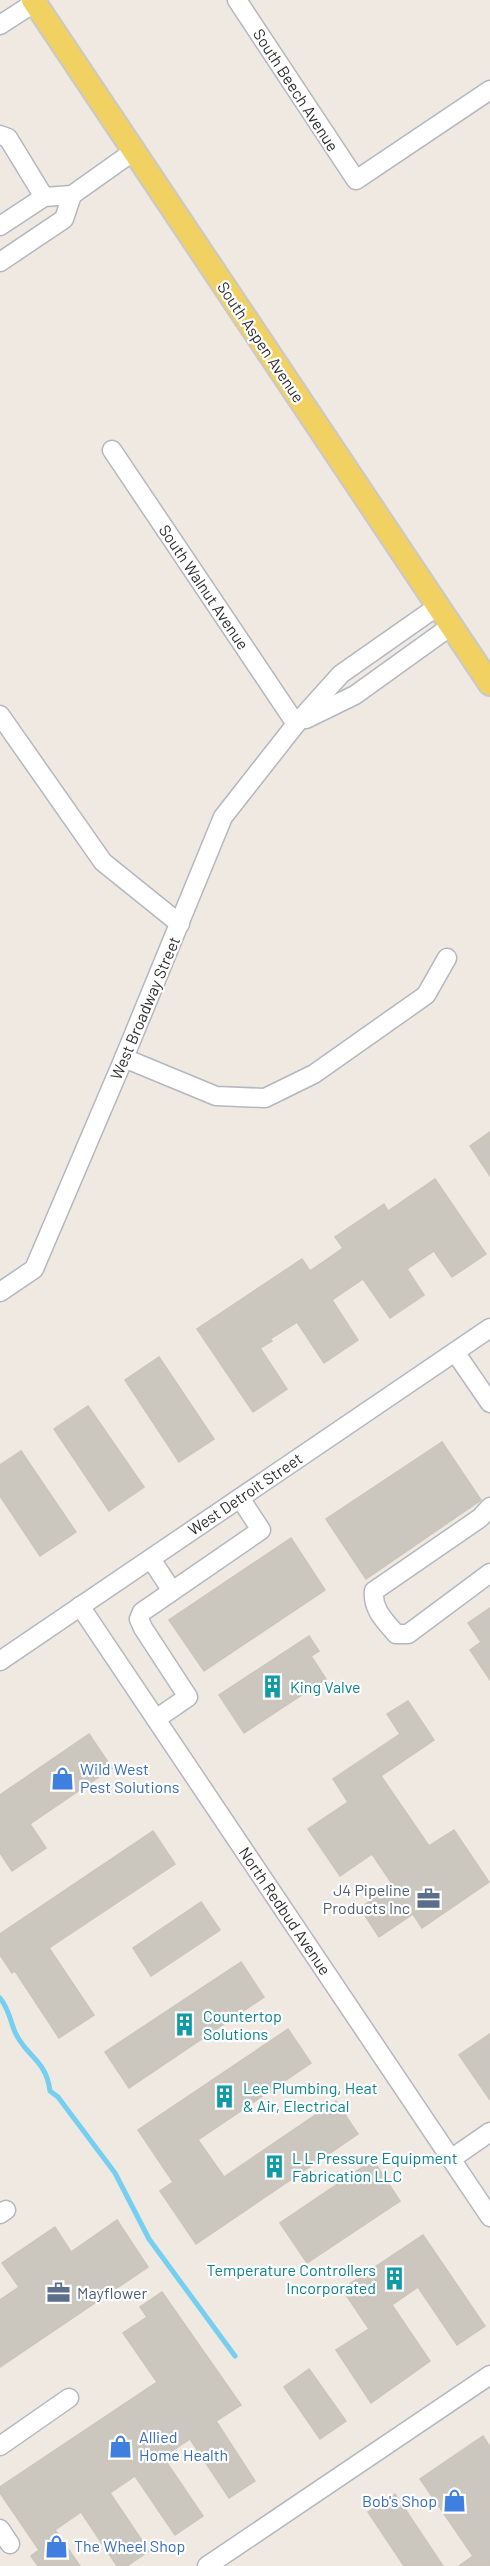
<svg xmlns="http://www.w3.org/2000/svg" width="490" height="2566" font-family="Barlow,sans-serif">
<rect width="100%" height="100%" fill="#efe9e1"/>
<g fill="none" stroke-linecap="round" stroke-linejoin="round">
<!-- stream -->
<path stroke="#75cff0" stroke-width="5" d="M0 1998C9 2009 10 2020 15 2032 26 2057 46 2059 50 2091L58 2097 115 2173 149 2239 235 2356"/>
</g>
<!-- building -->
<g fill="#cbc7bf" stroke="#cbc5ba" stroke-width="1.5">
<polygon points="490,1132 490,1176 470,1146"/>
<polygon points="435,1179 486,1254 452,1277 434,1251 407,1269 424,1295 390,1318 363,1279 332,1300 358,1340 324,1363 297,1322 270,1339 272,1341 260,1348 287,1389 253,1412 197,1329 302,1259 310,1271 343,1248 335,1237 384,1204 388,1211"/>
<polygon points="159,1357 214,1439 179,1462 125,1380"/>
<polygon points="88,1406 144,1487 109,1511 54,1429"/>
<polygon points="442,1442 481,1500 366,1579 326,1519"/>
<polygon points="21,1451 76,1532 40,1556 0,1496 0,1465"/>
<polygon points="291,1538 325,1590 204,1671 169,1620"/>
<polygon points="490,1608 490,1680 470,1650 481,1642 468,1623"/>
<polygon points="309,1636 319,1651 311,1656 326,1679 244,1733 219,1695"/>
<polygon points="408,1701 434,1740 381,1776 429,1846 454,1830 489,1882 422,1928 413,1914 379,1937 360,1908 393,1885 372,1854 340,1876 308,1829 348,1802 333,1779 400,1734 387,1714"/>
<polygon points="89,1734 112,1768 30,1824 46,1848 12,1871 0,1853 0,1795"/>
<polygon points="153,1831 175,1864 49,1948 94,2015 59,2038 15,1971 12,1973 0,1955 0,1934"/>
<polygon points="201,1902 220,1930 151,1976 133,1948"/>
<polygon points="241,1962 264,1997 129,2088 105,2052"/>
<polygon points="288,2029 311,2063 198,2140 224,2177 336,2101 358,2134 196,2244 160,2191 173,2182 138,2130"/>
<polygon points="490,2034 490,2100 459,2055"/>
<polygon points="373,2160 400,2201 307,2263 280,2223"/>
<polygon points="117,2220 148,2267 0,2367 0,2300 19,2287 2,2263 55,2227 71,2252"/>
<polygon points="423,2235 485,2326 457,2345 418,2287 392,2305 430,2361 371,2403 336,2350 369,2329 342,2289"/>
<polygon points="162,2292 241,2405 216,2421 255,2481 229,2498 190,2439 163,2457 203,2516 175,2535 135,2476 110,2493 149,2551 127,2566 117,2566 81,2512 55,2530 80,2566 38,2566 31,2556 39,2550 0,2493 0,2487 157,2382 123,2333 147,2317 140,2307"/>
<polygon points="309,2369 346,2421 320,2439 284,2387"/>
<polygon points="483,2436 490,2447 490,2566 459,2566 473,2556 420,2479"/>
<polygon points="395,2494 443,2566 404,2566 368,2512"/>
</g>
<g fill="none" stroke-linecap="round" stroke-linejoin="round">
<defs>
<g id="minor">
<polyline points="237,0 356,180 490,90"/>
<polyline points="0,25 34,3"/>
<polyline points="0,135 8,138 44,197"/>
<polyline points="0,226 44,197 72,195 134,151"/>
<polyline points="0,262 64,219 72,195"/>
<polyline points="112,450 296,724"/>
<polyline points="0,715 103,862 180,924"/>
<polyline points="306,719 355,695 451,626"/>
<polyline points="124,1058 216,1096 265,1098 314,1074 426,995 447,958"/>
<polyline points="0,1292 34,1269 124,1058 223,817 296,724 341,674 438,606"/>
<polyline points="455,1352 490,1403"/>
<path d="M490 1507 480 1518 374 1591C372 1609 385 1621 396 1634H408L490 1573"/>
<polyline points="151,1559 172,1591"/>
<polyline points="80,1606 490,2217"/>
<polyline points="0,1661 490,1328"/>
<polyline points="156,1719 188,1697 143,1628 139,1619 142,1612 261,1530 240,1498"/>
<polyline points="451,2159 490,2132"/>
<polyline points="0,2214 6,2210"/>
<polyline points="0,2446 69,2398"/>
<polyline points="0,2529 10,2544"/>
<polyline points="207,2566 490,2375"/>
</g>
<polyline id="major" points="33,0 490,684"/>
</defs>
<!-- minor casing -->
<use href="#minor" stroke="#b4b7c1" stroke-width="21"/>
<!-- major casing -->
<use href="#major" stroke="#c9c9c9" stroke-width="26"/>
<!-- minor -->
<use href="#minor" stroke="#fff" stroke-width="18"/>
<!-- major -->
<use href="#major" stroke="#f2d163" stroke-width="22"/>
</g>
<!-- icons -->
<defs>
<symbol id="building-bare" viewBox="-9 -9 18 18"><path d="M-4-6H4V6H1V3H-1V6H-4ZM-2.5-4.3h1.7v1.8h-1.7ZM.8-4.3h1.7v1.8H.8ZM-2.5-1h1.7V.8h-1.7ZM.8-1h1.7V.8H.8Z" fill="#0f9aa8" stroke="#fff" stroke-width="2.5" paint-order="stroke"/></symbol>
<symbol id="shop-bare" viewBox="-9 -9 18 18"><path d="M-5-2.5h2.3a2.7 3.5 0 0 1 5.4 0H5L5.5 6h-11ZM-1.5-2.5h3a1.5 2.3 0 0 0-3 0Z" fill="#3f7fe0" stroke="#fff" stroke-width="2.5" paint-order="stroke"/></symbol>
<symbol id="office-bare" viewBox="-9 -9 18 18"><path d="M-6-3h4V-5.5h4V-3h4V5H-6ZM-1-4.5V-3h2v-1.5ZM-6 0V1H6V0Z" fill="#5c6f8a" stroke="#fff" stroke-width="2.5" paint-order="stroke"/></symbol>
</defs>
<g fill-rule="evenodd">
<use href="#building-bare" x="256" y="1670" width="33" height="33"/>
<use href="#shop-bare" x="46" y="1762" width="33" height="33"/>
<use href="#office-bare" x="412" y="1882" width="33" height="33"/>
<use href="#building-bare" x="168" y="2008" width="33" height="33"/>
<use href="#building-bare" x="208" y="2080" width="33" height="33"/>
<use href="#building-bare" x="258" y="2150" width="33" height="33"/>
<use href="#building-bare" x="378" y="2262" width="33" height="33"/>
<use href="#office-bare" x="42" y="2276" width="33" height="33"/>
<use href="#shop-bare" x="104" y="2430" width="33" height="33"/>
<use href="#shop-bare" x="438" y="2484" width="33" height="33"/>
<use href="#shop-bare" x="40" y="2530" width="33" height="33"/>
</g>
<g text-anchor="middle" stroke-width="4.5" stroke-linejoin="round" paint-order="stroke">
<!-- street labels -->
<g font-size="16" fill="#2e2e2e" stroke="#fff">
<text transform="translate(296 90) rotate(57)" y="6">South Beech Avenue</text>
<text transform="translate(261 342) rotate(56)" y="6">South Aspen Avenue</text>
<text transform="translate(204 587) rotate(56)" y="6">South Walnut Avenue</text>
<text transform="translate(145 1008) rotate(-67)" y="6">West Broadway Street</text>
<text transform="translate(245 1494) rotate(-34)" y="6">West Detroit Street</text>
<text transform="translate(285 1911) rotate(56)" y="6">North Redbud Avenue</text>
</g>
<!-- culture labels -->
<g font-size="16" fill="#0d838f" stroke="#fff" text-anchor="start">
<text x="290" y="1693">King Valve</text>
<text x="203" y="2022">Countertop<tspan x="203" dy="18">Solutions</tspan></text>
<text x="243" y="2094">Lee Plumbing, Heat<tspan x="243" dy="18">&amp; Air, Electrical</tspan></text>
<text x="292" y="2164">L L Pressure Equipment<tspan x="292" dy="18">Fabrication LLC</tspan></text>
<text x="376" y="2276" text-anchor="end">Temperature Controllers<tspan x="376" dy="18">Incorporated</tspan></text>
</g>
<!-- shop labels -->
<g font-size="16" fill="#366cbe" stroke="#fff" text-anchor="start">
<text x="80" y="1775">Wild West<tspan x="80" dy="18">Pest Solutions</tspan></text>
<text x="139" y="2443">Allied<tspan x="139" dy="18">Home Health</tspan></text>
<text x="437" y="2507" text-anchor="end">Bob's Shop</text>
<text x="74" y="2552">The Wheel Shop</text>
</g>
<!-- service labels -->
<g font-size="16" fill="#4e5e75" stroke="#fff" text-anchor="end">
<text x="410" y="1896">J4 Pipeline<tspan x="410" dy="18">Products Inc</tspan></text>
<text x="77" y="2299" text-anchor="start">Mayflower</text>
</g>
</g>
</svg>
